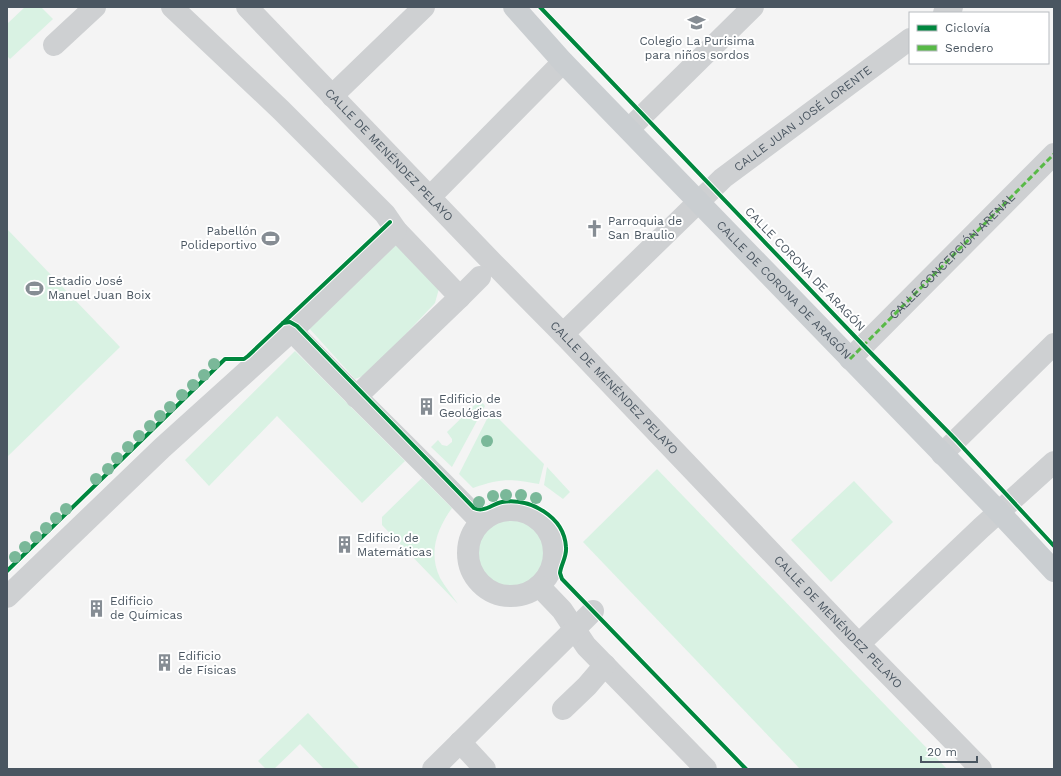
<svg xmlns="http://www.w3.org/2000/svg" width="1061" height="776" font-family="'Work Sans',sans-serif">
<rect width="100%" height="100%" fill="#f4f4f4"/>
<!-- green -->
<g fill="#d9f2e3">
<polygon points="25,7 41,7 53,19 10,59 7,56 7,24"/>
<polygon points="7,229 120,347 7,457"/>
<polygon points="397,244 440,285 435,303 368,374 355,379 309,328"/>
<polygon points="295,351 405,461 362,503 277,416 209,486 185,460"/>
<polygon points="480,400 485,406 452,467 431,447 438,440 442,445 447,446 452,442 452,439 447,432"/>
<path d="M491 411 544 464 539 484C510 479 502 478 473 488L459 474Z"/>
<polygon points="547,467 570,492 563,499 544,485"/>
<polygon points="657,469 947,769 800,769 583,542"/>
<path d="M422 478 452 508C437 529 428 552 440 578 445 587 452 595 458 604L382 525V517Z"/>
<polygon points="854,481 893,522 831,582 791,540"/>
<circle cx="511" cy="554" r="34"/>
<polygon points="308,713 360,769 324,769 300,744 274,769 266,769 258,761"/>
</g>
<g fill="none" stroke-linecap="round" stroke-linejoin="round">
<!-- minor -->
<g stroke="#ced0d2" stroke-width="22">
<polyline points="172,7 281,110 385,214 396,230 460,297 356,397"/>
<path id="s1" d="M247 7 493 263 563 334 851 636 981 769"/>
<polyline points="944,13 952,7"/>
<polyline points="54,45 95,7"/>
<polyline points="332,96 424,7"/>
<polyline points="629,129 753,7"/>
<polyline points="430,197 563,62"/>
<polyline points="460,297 480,277"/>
<path d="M292 331C354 396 419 457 481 522"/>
<path id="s2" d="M563 334 723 178 910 39"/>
<path id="s3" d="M850 359 1054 154"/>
<polyline points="942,454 1054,344"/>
<circle cx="511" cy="553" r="43"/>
<polyline points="539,586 562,610 586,646 706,769"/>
<polyline points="7,597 162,448 297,326 396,230"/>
<polyline points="859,644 981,528 1054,462"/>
<polyline points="563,709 587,686 605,665"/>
<polyline points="460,742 485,769"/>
<polyline points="433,769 593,611"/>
</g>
<!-- major -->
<path stroke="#caced1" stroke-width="22" id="s4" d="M514 7 563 62 999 512 1054 571"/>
<!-- quiet -->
<polyline stroke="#58b947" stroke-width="3" stroke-dasharray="6 3" stroke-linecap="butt" points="850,359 1054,154"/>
<defs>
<g id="cycleway">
<polyline points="540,7 864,346 956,440 1054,546"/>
<path d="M283 323 290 322 297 326 474 508C484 513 492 504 502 502 530 498 564 516 566 547 567 557 561 564 560 573L562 579 746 769"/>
<polyline points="7,571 225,359 244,359 248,356 390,222"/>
</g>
</defs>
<!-- cycleway casing -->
<use href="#cycleway" stroke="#fff" stroke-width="6"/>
<!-- cycleway -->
<use href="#cycleway" stroke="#00873e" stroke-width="4"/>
</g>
<!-- trees -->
<g fill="#7ab899">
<circle cx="214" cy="364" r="6"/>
<circle cx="204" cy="375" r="6"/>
<circle cx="193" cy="385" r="6"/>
<circle cx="182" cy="395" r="6"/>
<circle cx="170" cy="407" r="6"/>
<circle cx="160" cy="416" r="6"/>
<circle cx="150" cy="426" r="6"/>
<circle cx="139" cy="436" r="6"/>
<circle cx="487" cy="441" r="6"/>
<circle cx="128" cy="447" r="6"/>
<circle cx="117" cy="458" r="6"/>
<circle cx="108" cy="469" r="6"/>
<circle cx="96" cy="479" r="6"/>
<circle cx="506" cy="495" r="6"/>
<circle cx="521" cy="495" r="6"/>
<circle cx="493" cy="496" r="6"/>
<circle cx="536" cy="498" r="6"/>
<circle cx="479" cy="502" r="6"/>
<circle cx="66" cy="509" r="6"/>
<circle cx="56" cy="518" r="6"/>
<circle cx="46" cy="528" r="6"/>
<circle cx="36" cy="537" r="6"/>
<circle cx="25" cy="547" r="6"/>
<circle cx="15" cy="557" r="6"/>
</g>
<!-- icons -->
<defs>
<symbol id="school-bare" viewBox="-9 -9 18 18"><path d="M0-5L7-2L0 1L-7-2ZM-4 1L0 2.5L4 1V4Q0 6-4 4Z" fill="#868d94" stroke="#fff" stroke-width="2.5" paint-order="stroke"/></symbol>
<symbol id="church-bare" viewBox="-9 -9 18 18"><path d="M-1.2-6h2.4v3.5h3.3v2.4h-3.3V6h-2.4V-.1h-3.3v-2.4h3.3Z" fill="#868d94" stroke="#fff" stroke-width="2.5" paint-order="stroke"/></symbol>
<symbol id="stadium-bare" viewBox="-9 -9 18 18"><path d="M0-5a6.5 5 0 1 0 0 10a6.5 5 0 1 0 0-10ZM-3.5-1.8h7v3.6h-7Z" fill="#868d94" stroke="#fff" stroke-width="2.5" paint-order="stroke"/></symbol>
<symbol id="building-bare" viewBox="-9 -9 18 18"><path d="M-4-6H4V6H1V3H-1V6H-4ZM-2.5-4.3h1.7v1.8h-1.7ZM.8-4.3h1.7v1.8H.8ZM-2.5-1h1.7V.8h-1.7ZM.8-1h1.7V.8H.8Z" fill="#868d94" stroke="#fff" stroke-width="2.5" paint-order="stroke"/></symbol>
</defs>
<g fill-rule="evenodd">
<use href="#school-bare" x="684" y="10" width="25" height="25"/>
<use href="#church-bare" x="582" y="216" width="25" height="25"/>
<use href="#stadium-bare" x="258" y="226" width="25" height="25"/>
<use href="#stadium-bare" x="22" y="276" width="25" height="25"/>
<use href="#building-bare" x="414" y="394" width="25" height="25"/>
<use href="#building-bare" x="332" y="532" width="25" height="25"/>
<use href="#building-bare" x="84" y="596" width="25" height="25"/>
<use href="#building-bare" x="152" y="650" width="25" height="25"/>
</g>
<g text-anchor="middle" stroke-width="4" stroke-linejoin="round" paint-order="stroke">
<!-- poi labels -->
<g font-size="12" fill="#4a5661" stroke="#fff" text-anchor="start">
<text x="697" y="45" text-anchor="middle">Colegio La Purísima<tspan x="697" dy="14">para niños sordos</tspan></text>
<text x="608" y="225">Parroquia de<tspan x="608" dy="14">San Braulio</tspan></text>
<text x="257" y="235" text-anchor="end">Pabellón<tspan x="257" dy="14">Polideportivo</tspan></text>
<text x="48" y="285">Estadio José<tspan x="48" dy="14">Manuel Juan Boix</tspan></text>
<text x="439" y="403">Edificio de<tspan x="439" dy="14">Geológicas</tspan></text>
<text x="357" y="542">Edificio de<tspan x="357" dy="14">Matemáticas</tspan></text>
<text x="110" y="605">Edificio<tspan x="110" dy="14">de Químicas</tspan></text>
<text x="178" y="660">Edificio<tspan x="178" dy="14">de Físicas</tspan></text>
</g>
<!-- street labels -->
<g font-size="12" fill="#4a5661" stroke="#fff">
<text dy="4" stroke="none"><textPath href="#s2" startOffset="323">CALLE JUAN JOSÉ LORENTE</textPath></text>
<text dy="4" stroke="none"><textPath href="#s1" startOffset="205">CALLE DE MENÉNDEZ PELAYO</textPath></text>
<text dy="4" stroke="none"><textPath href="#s3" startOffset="145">CALLE CONCEPCIÓN ARENAL</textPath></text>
<text transform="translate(805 269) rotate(46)" y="4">CALLE CORONA DE ARAGÓN</text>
<text dy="4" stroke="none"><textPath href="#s4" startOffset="391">CALLE DE CORONA DE ARAGÓN</textPath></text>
<text dy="4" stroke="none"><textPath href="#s1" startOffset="529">CALLE DE MENÉNDEZ PELAYO</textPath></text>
<text dy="4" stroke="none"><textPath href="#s1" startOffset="853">CALLE DE MENÉNDEZ PELAYO</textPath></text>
</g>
</g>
<!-- border -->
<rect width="1061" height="776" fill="none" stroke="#4a5661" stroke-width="16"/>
<!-- legend -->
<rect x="909" y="12" width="140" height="52" fill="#ffffff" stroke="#b7bbc0"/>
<rect x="917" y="25" width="20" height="6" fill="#00873e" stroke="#b7bbc0"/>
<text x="945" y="32" font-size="12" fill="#4a5661">Ciclovía</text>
<rect x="917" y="45" width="20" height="6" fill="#58b947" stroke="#b7bbc0"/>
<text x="945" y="52" font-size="12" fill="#4a5661">Sendero</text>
<!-- scale -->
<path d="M921 756v6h56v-6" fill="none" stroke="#4a5661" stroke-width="2"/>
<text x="927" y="756" font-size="12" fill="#4a5661" stroke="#ffffff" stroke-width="3" paint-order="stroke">20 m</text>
</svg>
